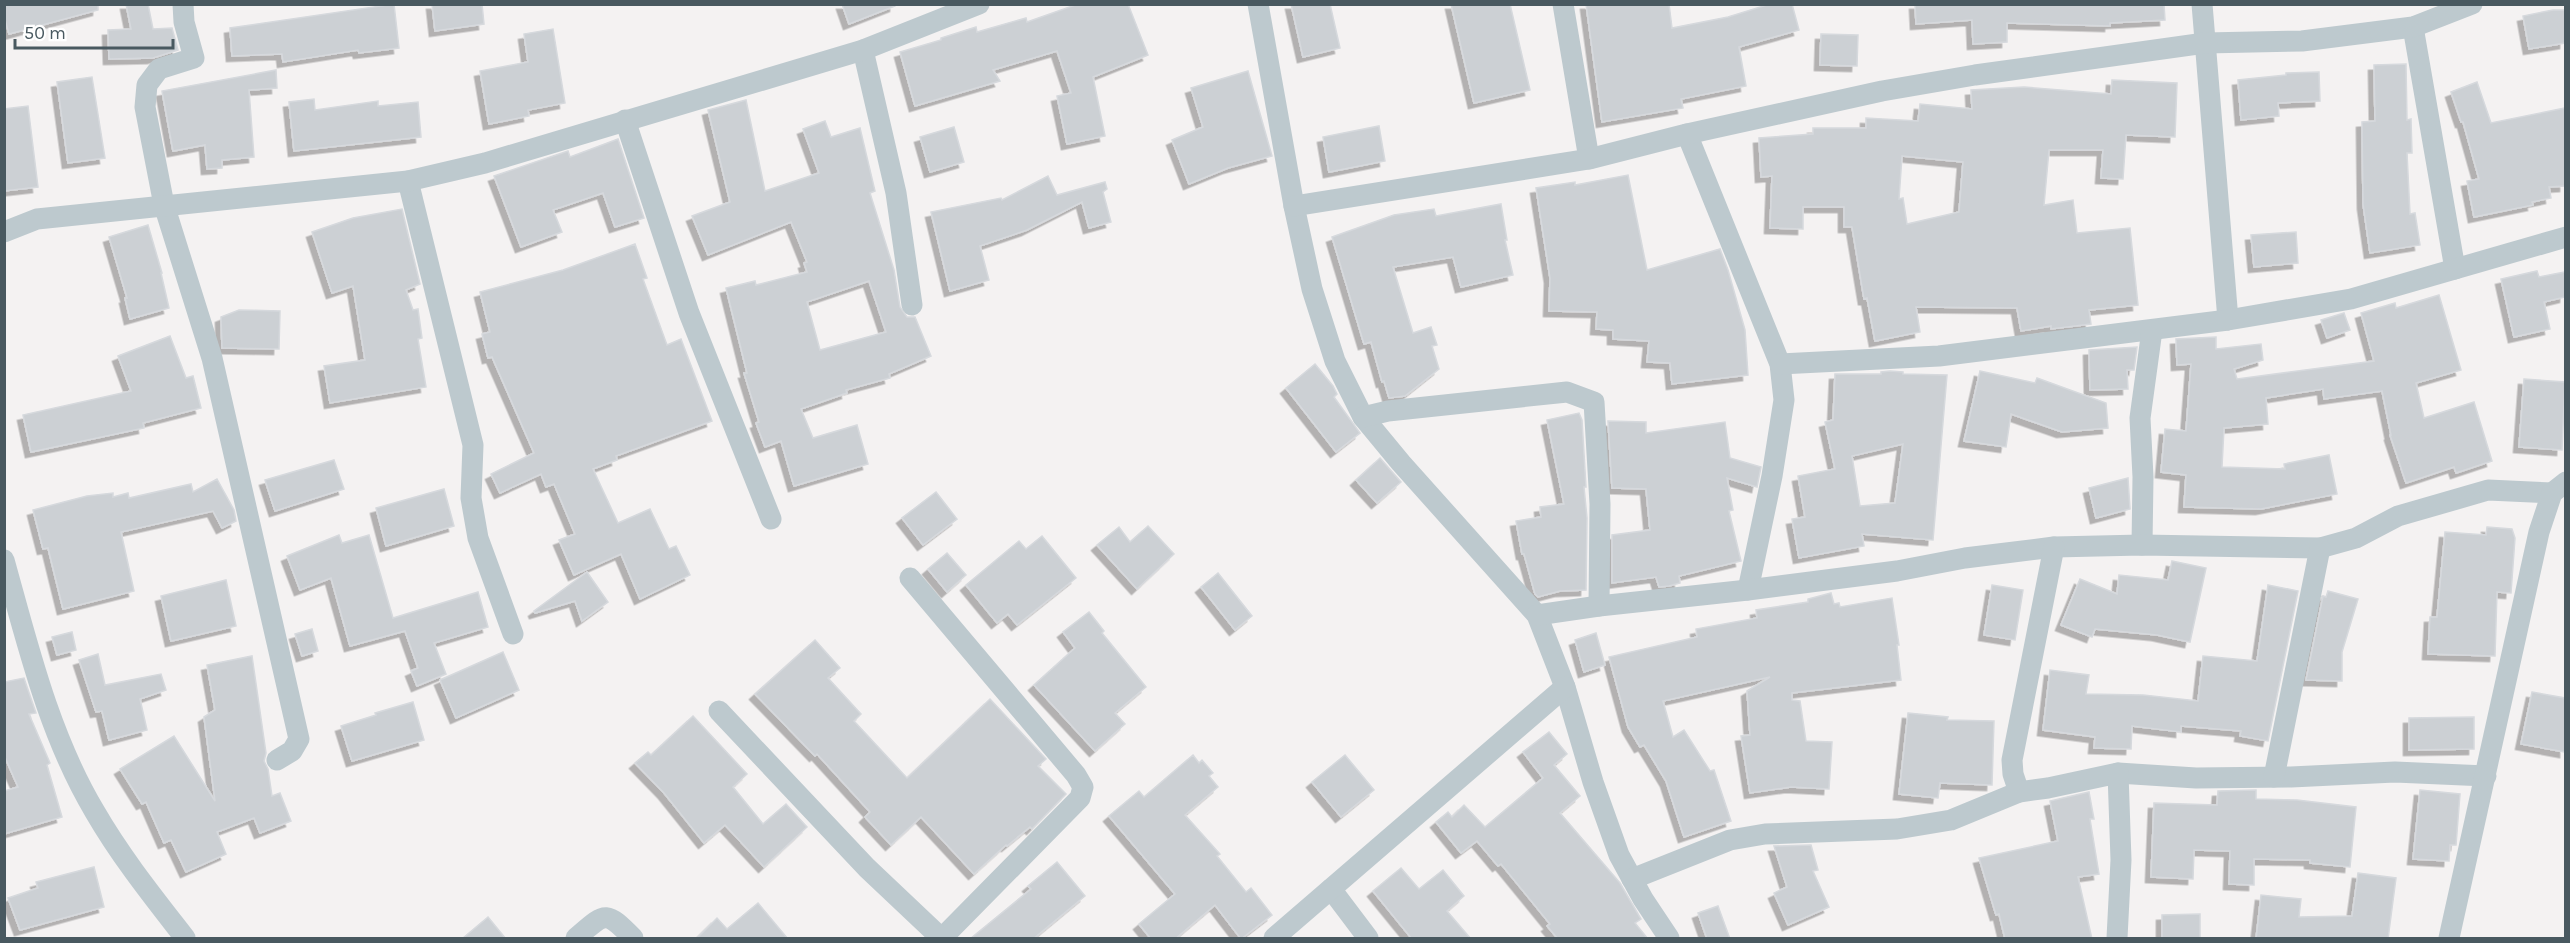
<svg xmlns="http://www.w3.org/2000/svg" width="2570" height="943" font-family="Karla,sans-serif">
<defs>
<filter id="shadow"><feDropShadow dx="-5.5" dy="5.5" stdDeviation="0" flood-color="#0004"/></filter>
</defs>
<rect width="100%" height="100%" fill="#f4f2f2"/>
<!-- building -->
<g fill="#ccd0d4" stroke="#d6d9dd" stroke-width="1.5" fill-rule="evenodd" filter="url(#shadow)">
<polygon points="4,4 98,4 98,10 9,34 4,16"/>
<polygon points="126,4 148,4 153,29 172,28 178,50 153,58 109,59 108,30 131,29"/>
<polygon points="394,4 399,48 359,53 358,50 283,62 282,54 232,56 230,28"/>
<polygon points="432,4 482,4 484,24 435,31"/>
<polygon points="842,4 895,4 895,6 849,24"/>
<polygon points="1078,4 1128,4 1148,55 1093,77 1105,136 1067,144 1057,96 1071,93 1057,51 993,70 1000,81 915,106 900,52 941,40 941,38 976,27 977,32 1026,18 1027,22"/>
<polygon points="1291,4 1330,4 1340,48 1303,57"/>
<polygon points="1451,4 1510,4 1530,90 1474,103"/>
<polygon points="1586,4 1669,4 1672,28 1728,17 1770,4 1792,4 1799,30 1739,47 1746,86 1681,99 1683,108 1602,122"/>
<polygon points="1915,4 2164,4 2165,20 2110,23 2110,26 2007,23 2007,42 1973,44 1972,20 1916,24"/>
<polygon points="2553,10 2565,10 2565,43 2529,49 2523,16"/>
<polygon points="553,29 565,103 528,110 529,116 489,124 480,71 528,62 524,34"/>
<polygon points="1821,34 1858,35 1857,66 1820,65"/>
<polygon points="2406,64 2407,120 2411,119 2412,153 2407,153 2410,214 2415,213 2420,245 2370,253 2363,204 2362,122 2375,121 2374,65"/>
<polygon points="276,70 277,88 249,90 254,157 222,160 222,168 207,169 205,145 173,151 162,91"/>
<polygon points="1248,71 1272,156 1228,168 1189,184 1172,140 1203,127 1191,88"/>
<polygon points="2319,72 2320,101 2278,103 2279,116 2241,120 2238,80 2286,75 2286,73"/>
<polygon points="92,77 105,158 68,163 57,82"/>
<path d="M2112 80 2177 83 2175 137 2126 135 2123 179 2101 178 2103 150H2049L2044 205 2073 200 2077 233 2130 228 2138 305 2089 310 2091 324 2051 329V326L2021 331 2017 308 1916 307 1920 332 1875 341 1867 298 1864 299 1852 227H1844V207H1803V229L1770 228 1772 176 1761 177 1759 138 1813 134V128H1866V118L1918 121 1920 104 1972 109 1971 90 2024 87 2111 94ZM1902 156 1963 162 1959 212 1907 224 1903 198 1899 199Z"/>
<polygon points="2477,82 2491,123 2565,108 2565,186 2549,187 2551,198 2532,202 2533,205 2474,217 2467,181 2479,179 2463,122 2461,122 2451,92"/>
<polygon points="314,99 315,110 378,101 378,106 418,102 421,137 294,151 289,102"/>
<path d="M746 100 765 191 819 173 803 129 825 121 831 137 860 128 875 191 870 193 894 270 900 307 907 317H915L931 356 889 374 890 378 846 390 847 393 801 409 813 438 857 425 868 464 794 486 781 441 765 447 756 423 759 422 744 373H747L726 288 755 281 756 285 807 272 804 263 807 262 791 222 708 255 692 216 730 202 708 110ZM869 281 886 332 820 350 807 302Z"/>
<polygon points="28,106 38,187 4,191 4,109"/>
<polygon points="1379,126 1385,161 1329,172 1323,137"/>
<polygon points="954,127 964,162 930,172 920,137"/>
<polygon points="618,139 644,218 615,227 603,193 553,210 562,232 521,247 494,176 568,151 570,157"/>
<polygon points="1628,175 1647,270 1720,249 1728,270 1745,330 1748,375 1672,384 1670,363 1647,362 1649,341 1613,339 1613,330 1596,329 1597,312 1549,311 1550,278 1536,188 1575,182 1575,185"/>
<polygon points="1048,176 1057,195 1105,182 1107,189 1103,192 1111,222 1089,228 1082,202 1027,230 980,246 989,280 950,291 931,212 1001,198 1002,200"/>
<polygon points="1501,204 1507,240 1505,240 1513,275 1461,287 1453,257 1393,267 1413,333 1431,327 1437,345 1432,346 1439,369 1405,396 1389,398 1384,381 1382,382 1371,342 1364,344 1332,237 1394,215 1434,209 1436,216"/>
<polygon points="402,209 420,284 406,290 413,310 418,309 422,338 418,339 426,387 330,403 324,366 365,360 353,286 332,293 312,232 353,218"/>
<polygon points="148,225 162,273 161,273 169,308 130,319 125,298 127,298 109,237"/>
<polygon points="2296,232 2298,263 2254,267 2251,235"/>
<polygon points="635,244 647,278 643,279 667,345 681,339 712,421 616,456 617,460 593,469 618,523 650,509 669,549 676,546 690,575 640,599 621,554 574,575 559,540 575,534 554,484 546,487 541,474 500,493 491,474 534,453 492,357 488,358 482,334 490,332 480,292 563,270"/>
<polygon points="2537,271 2539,277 2565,272 2565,297 2544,302 2550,329 2514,337 2501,279"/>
<polygon points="2439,295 2461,370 2416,383 2424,418 2474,402 2492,461 2456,473 2454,467 2406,483 2390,435 2391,435 2382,391 2324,399 2323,389 2266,398 2268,424 2224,428 2222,467 2285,469 2284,464 2329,455 2337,494 2261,509 2184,507 2186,475 2161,472 2165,429 2186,431 2191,364 2177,365 2176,339 2216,337 2216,349 2261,344 2263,360 2234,369 2237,379 2374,361 2361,313 2395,303 2396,308"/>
<polygon points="239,310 280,311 279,349 222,348 221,317"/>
<polygon points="2344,313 2350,330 2327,338 2321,320"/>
<polygon points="170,336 186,378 193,376 201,408 143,423 144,428 31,452 23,415 131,391 118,356"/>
<polygon points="2137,347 2134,370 2127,370 2128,389 2090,390 2089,350"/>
<polygon points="1315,364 1333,386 1337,394 1334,397 1360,433 1336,452 1286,388"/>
<path d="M1890 371 1903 372V374L1947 375 1933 540 1862 534 1864 546 1799 558 1792 519 1805 517 1798 476 1835 469 1825 422 1833 420 1835 374H1881V372ZM1903 444 1895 503 1860 506 1852 456Z"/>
<polygon points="1980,371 2035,383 2037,378 2106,403 2108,428 2062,432 2011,414 2006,447 1964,441"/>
<polygon points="2524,379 2565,382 2562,450 2519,447"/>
<polygon points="1579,413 1582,420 1586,487 1584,487 1587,518 1586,590 1560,591 1538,597 1535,594 1524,554 1522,554 1516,521 1541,517 1540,507 1564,504 1547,420"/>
<polygon points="1608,421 1646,422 1646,433 1725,422 1730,458 1761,467 1757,487 1727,478 1733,510 1729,511 1741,561 1679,576 1680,583 1669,586 1659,587 1656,577 1612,583 1612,535 1650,530 1646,489 1612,488"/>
<polygon points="1380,458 1401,482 1377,503 1356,480"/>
<polygon points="334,460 344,489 275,511 265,480"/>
<polygon points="2128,478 2130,509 2096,518 2089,488"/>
<polygon points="217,479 234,510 236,521 222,528 213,511 121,532 134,591 63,609 48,548 43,549 33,510 87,496 113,493 113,497 128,493 129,498 191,484 193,492"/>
<polygon points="444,489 454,526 386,546 376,508"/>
<polygon points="936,492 957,519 923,545 902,518"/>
<polygon points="1148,526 1174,554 1137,589 1097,545 1119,527 1130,542"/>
<polygon points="2487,527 2512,529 2515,538 2511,593 2497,592 2495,656 2428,654 2430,617 2437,617 2445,532 2486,535"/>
<polygon points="339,535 342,543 369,535 393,618 478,592 488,627 434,643 446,674 417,686 411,671 418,668 405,631 350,646 331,578 300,590 287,556"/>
<polygon points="1042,536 1076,578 1017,625 1008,614 997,623 966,585 1019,541 1026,549"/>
<polygon points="947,553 966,575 947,592 928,569"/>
<polygon points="2172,561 2206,568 2190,642 2157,635 2095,629 2092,637 2061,625 2080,579 2117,594 2119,575 2168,580"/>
<polygon points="587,572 608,602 582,621 575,601 535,613 534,611"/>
<polygon points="1218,573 1252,616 1235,630 1201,587"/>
<polygon points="226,580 236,626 171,641 161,596"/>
<polygon points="1992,585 2023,590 2015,640 1984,635"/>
<polygon points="2268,585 2298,591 2268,741 2240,736 2241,731 2181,726 2181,732 2132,726 2131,749 2094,748 2095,737 2043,730 2050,670 2089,675 2086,694 2143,695 2198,701 2203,656 2257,661"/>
<polygon points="2328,591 2358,599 2342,652 2342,681 2306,680 2323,596 2326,597"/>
<polygon points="1831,593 1834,604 1839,603 1840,607 1892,598 1899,645 1897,645 1901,680 1792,693 1792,700 1800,701 1806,741 1832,742 1829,789 1791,787 1750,793 1741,736 1750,735 1747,691 1770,677 1663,701 1673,737 1684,730 1710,771 1714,770 1731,821 1684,837 1666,781 1644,745 1640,747 1628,727 1609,657 1697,637 1696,629 1757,618 1756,610 1808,602 1808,599"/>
<polygon points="1089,612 1104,631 1102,633 1146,687 1115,713 1125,724 1095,751 1034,685 1075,648 1063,632"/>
<polygon points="312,629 318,651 302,656 295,634"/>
<polygon points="72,632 76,650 57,655 52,637"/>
<polygon points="1596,633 1605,665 1584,672 1575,640"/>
<polygon points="815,640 840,668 828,678 861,714 854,721 907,778 990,699 1046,759 1038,766 1066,794 1032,829 1030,827 1007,846 1006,845 974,874 921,817 891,845 865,817 870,812 817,754 815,756 755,694"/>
<polygon points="503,652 519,690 456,718 440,680"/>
<polygon points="98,654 105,685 161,674 166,690 140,699 147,730 109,740 102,711 96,712 79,660"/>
<polygon points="252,656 266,753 264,761 268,769 272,796 280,793 291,821 260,833 254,818 217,832 226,854 186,872 171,840 164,843 146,802 142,804 120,769 174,736 215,801 204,717 215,710 207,665"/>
<polygon points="24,678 36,713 29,714 50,763 47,765 62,817 4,834 4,791 18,787 4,755 4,682"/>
<polygon points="2532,692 2565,698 2565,752 2521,744"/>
<polygon points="413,702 424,740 352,761 341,726 376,715 375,713"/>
<polygon points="1908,713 1948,717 1947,720 1994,721 1992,785 1940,783 1938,798 1899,794"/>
<polygon points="693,716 747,774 733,787 763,824 786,804 807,827 764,867 725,825 704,843 664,793 635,763 648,752 651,755"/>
<polygon points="2474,717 2474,749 2409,750 2409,718"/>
<polygon points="1549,732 1567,754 1554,765 1580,796 1560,813 1620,883 1641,919 1635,923 1648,939 1558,939 1547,926 1550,924 1501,864 1498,866 1477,841 1461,853 1436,822 1448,812 1452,817 1464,805 1485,827 1543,778 1523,752"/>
<polygon points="1193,755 1199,763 1202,760 1213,773 1209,776 1218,787 1185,815 1220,854 1217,856 1246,892 1251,888 1272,915 1241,939 1215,905 1175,939 1151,939 1139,924 1175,894 1109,816 1139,791 1144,797"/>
<polygon points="1345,755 1374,790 1341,817 1312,782"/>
<polygon points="2256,790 2256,799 2297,800 2356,807 2350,867 2310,863 2310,860 2254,859 2254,885 2229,884 2230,851 2194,850 2193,879 2151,877 2154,803 2217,805 2218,791"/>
<polygon points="2420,790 2460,794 2456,845 2450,845 2449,861 2413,859"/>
<polygon points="2089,792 2094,819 2090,819 2099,874 2078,877 2092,939 2005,939 1999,914 1996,915 1979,858 2058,841 2050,801"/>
<polygon points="1811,845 1818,870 1813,871 1829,907 1788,925 1774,893 1787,887 1774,846"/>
<polygon points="1057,862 1085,896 1033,939 970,939 1031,889 1028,886"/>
<polygon points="94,867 104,907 20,930 8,898 38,888 36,882"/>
<polygon points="1401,868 1419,889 1443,870 1464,896 1447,911 1471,939 1412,939 1373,891"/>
<polygon points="2358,873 2396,878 2388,939 2256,939 2261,895 2301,899 2299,917 2352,916"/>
<polygon points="758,903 788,939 696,939 717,918 727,929"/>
<polygon points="1718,906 1730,939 1707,939 1698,913"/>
<polygon points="2200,914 2200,939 2162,939 2162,915"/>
<polygon points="488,917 506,939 462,939"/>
</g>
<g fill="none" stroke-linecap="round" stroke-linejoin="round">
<!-- minor -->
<g stroke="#bdc9ce" stroke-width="21">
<polyline points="183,4 184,22 194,58 159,69 147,85 145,107 164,205 212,358 299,739 292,751 277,760"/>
<polyline points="1258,4 1294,206 1312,289 1335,361 1363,417 1401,463 1537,615 1565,687 1593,782 1619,855 1643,899 1669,938"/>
<polyline points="1563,4 1589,159"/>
<polyline points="2202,4 2228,320"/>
<polyline points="2413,27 2455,269"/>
<polyline points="863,50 896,193 912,305"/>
<polyline points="625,120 689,313 771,519"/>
<polyline points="1687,134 1780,364 1784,400 1772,476 1748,590"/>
<polyline points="408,181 473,445 471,498 478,538 513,634"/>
<polyline points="1294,206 1589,159 1687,134 1882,91 1975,75 2205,43 2302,41 2413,27 2472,4"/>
<polyline points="4,232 37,219 408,181 485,163 863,50 979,4"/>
<polyline points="1780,364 1939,356 2228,320 2351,299 2566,237"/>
<polyline points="1363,417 1388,411 1567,392 1594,402 1600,504 1599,606"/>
<polyline points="2142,545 2143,477 2140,418 2152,330"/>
<path d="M4 560C28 646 49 735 95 812 121 857 154 898 185 938"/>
<polyline points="910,578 1076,775 1083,787 1080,798 942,938"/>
<polyline points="1537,615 1599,606 1748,590 1897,571 1965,558 2054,547 2142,545 2320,548 2356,538 2398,516 2488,490 2552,493"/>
<polyline points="719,711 867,868 941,938"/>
<polyline points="2118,773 2196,778 2291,777 2395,772 2486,776"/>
<polyline points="2274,777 2320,548"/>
<polyline points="2019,792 2013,774 2012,760 2054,547"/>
<polyline points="1632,879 1730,840 1765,834 1897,829 1951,820 2019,792 2048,788 2118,773 2121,860 2117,938"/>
<polyline points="1331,889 1368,938"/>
<path d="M576 938C606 912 605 910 633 938"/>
<polyline points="1274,938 1565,687"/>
<polyline points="2449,938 2539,532 2552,493 2566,482"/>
</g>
</g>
<!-- border -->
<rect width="2570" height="943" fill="none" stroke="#495960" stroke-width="12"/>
<!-- scale -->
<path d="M15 39v9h158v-9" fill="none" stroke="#495960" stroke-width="3"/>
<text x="24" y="39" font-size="18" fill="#495960" stroke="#ffffff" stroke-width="4.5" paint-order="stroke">50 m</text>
</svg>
